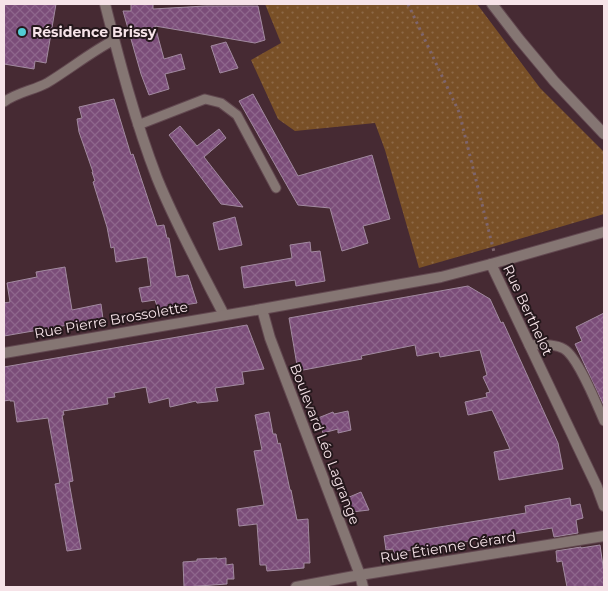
<svg xmlns="http://www.w3.org/2000/svg" width="608" height="591" font-family="Montserrat,sans-serif">
<defs>
<pattern id="grass-dots" width="8" height="8" patternUnits="userSpaceOnUse" patternTransform="scale(1.25)"><rect width="8" height="8" fill="#795027"/><path d="M2 2h.1M6 6h.1" fill="none" stroke="#8d6946" stroke-width="1.8" stroke-linecap="round"/></pattern>
<pattern id="building-cross-hatch" width="8" height="8" patternUnits="userSpaceOnUse" patternTransform="scale(1.25)"><rect width="8" height="8" fill="#7b4d79"/><path d="M0 0l8 8M0 8l8-8" fill="none" stroke="#8e668c"/></pattern>
</defs>
<rect width="100%" height="100%" fill="#462a33"/>
<!-- grass -->
<polygon fill="url(#grass-dots)" points="265,4 477,4 540,88 604,152 604,214 499,245 419,268 385,150 375,123 295,131 278,119 251,60 281,43"/>
<!-- building -->
<g fill="url(#building-cross-hatch)" stroke="#a28aa0">
<polygon points="4,4 56,4 46,63 35,61 34,69 4,64"/>
<polygon points="131,4 153,4 153,9 205,6 258,6 265,40 255,43 155,26 164,59 181,54 185,69 165,74 169,89 149,95 141,74 123,11 131,11"/>
<polygon points="226,42 238,68 220,73 211,46"/>
<polygon points="253,94 298,176 372,155 390,219 363,226 368,243 342,251 330,208 298,205 239,101"/>
<polygon points="114,99 131,155 133,154 157,226 164,225 167,238 169,238 176,277 188,275 197,303 158,309 155,300 142,302 139,288 151,286 147,257 116,262 114,247 111,248 107,227 93,182 95,181 92,172 93,172 79,132 77,119 82,118 79,107"/>
<polygon points="180,126 197,146 219,129 226,138 204,157 243,207 221,204 169,135"/>
<polygon points="235,217 242,245 219,250 213,223"/>
<polygon points="310,242 311,252 320,251 325,281 296,286 295,280 244,288 241,267 292,258 290,245"/>
<polygon points="65,267 72,310 101,304 103,319 4,336 4,303 10,302 7,283 37,277 36,272"/>
<polygon points="468,286 490,299 501,323 503,322 558,443 563,469 499,480 494,452 510,449 492,410 468,415 465,402 487,397 486,393 490,392 483,377 487,375 480,350 440,357 439,352 417,356 415,345 361,356 362,359 298,371 289,318"/>
<polygon points="604,313 604,406 575,344 582,341 576,327"/>
<polygon points="247,325 264,369 242,372 244,384 215,388 218,401 197,403 196,401 170,407 169,398 149,403 146,387 114,393 115,397 107,398 108,404 63,411 64,415 62,415 73,481 69,482 81,549 67,551 55,484 60,483 48,418 17,422 14,401 10,401 10,400 4,401 4,367"/>
<polygon points="348,411 351,430 338,433 338,429 323,433 318,418 333,412 334,414"/>
<polygon points="269,412 273,434 276,434 278,444 280,443 290,490 291,490 297,520 308,519 310,563 304,563 304,568 267,571 266,565 260,565 257,524 239,526 237,509 264,505 254,451 262,450 255,415"/>
<polygon points="361,492 369,510 352,512 347,498"/>
<polygon points="570,498 571,506 580,504 583,518 576,520 578,533 554,537 552,528 394,553 393,549 386,550 384,536 526,513 525,506"/>
<polygon points="600,545 604,573 604,587 567,587 562,561 557,562 556,551 581,547 581,548"/>
<polygon points="217,558 217,559 226,558 226,565 233,564 234,579 227,579 227,584 184,587 183,562 197,561 197,559"/>
</g>
<g fill="none" stroke-linecap="round" stroke-linejoin="round">
<defs>
<g id="lane">
<path d="M4 102C15 93 34 90 47 83 70 69 91 52 114 40"/>
<polyline points="138,125 205,99 221,103 237,115 276,188"/>
<path d="M529 345C540 345 554 343 564 349 578 357 597 405 604 421"/>
</g>
<g id="street">
<path d="M105 4C120 63 135 121 157 178 176 225 201 270 224 315"/>
<polyline points="492,4 519,39 554,81 604,134"/>
<polyline points="491,264 604,232"/>
<polyline points="262,309 270,338 360,575 363,587"/>
<polyline points="4,353 262,309 441,277 491,264 597,487 604,506"/>
<polyline points="296,587 360,575 604,536"/>
</g>
</defs>
<!-- lane casing -->
<use href="#lane" stroke="#624850" stroke-width="11"/>
<!-- street casing -->
<use href="#street" stroke="#624850" stroke-width="12"/>
<!-- path -->
<polyline stroke="#7e656d" stroke-width="3" stroke-dasharray="2.5 4" stroke-linecap="butt" points="408,4 459,112 494,252"/>
<!-- lane -->
<use href="#lane" stroke="#857673" stroke-width="9"/>
<!-- street -->
<use href="#street" stroke="#857673" stroke-width="10"/>
</g>
<!-- markers -->
<circle fill="#51ccd4" stroke="#24171b" stroke-width="2" cx="22" cy="32" r="5"/>
<g text-anchor="middle" stroke-width="4" stroke-linejoin="round" paint-order="stroke">
<!-- poi labels -->
<g font-size="14" font-weight="bold" fill="#f6e3e8" stroke="#24171b" text-anchor="start">
<text x="32" y="37">Résidence Brissy</text>
</g>
<!-- street labels -->
<g font-size="14" fill="#f6e3e8" stroke="#24171b">
<text transform="translate(528 310) rotate(65)" y="5">Rue Berthelot</text>
<text transform="translate(111 320) rotate(-10)" y="5">Rue Pierre Brossolette</text>
<text transform="translate(325 444) rotate(69)" y="5">Boulevard Léo Lagrange</text>
<text transform="translate(448 547) rotate(-9)" y="5">Rue Étienne Gérard</text>
</g>
</g>
<!-- border -->
<rect width="608" height="591" fill="none" stroke="#f6e3e8" stroke-width="10"/>
</svg>
